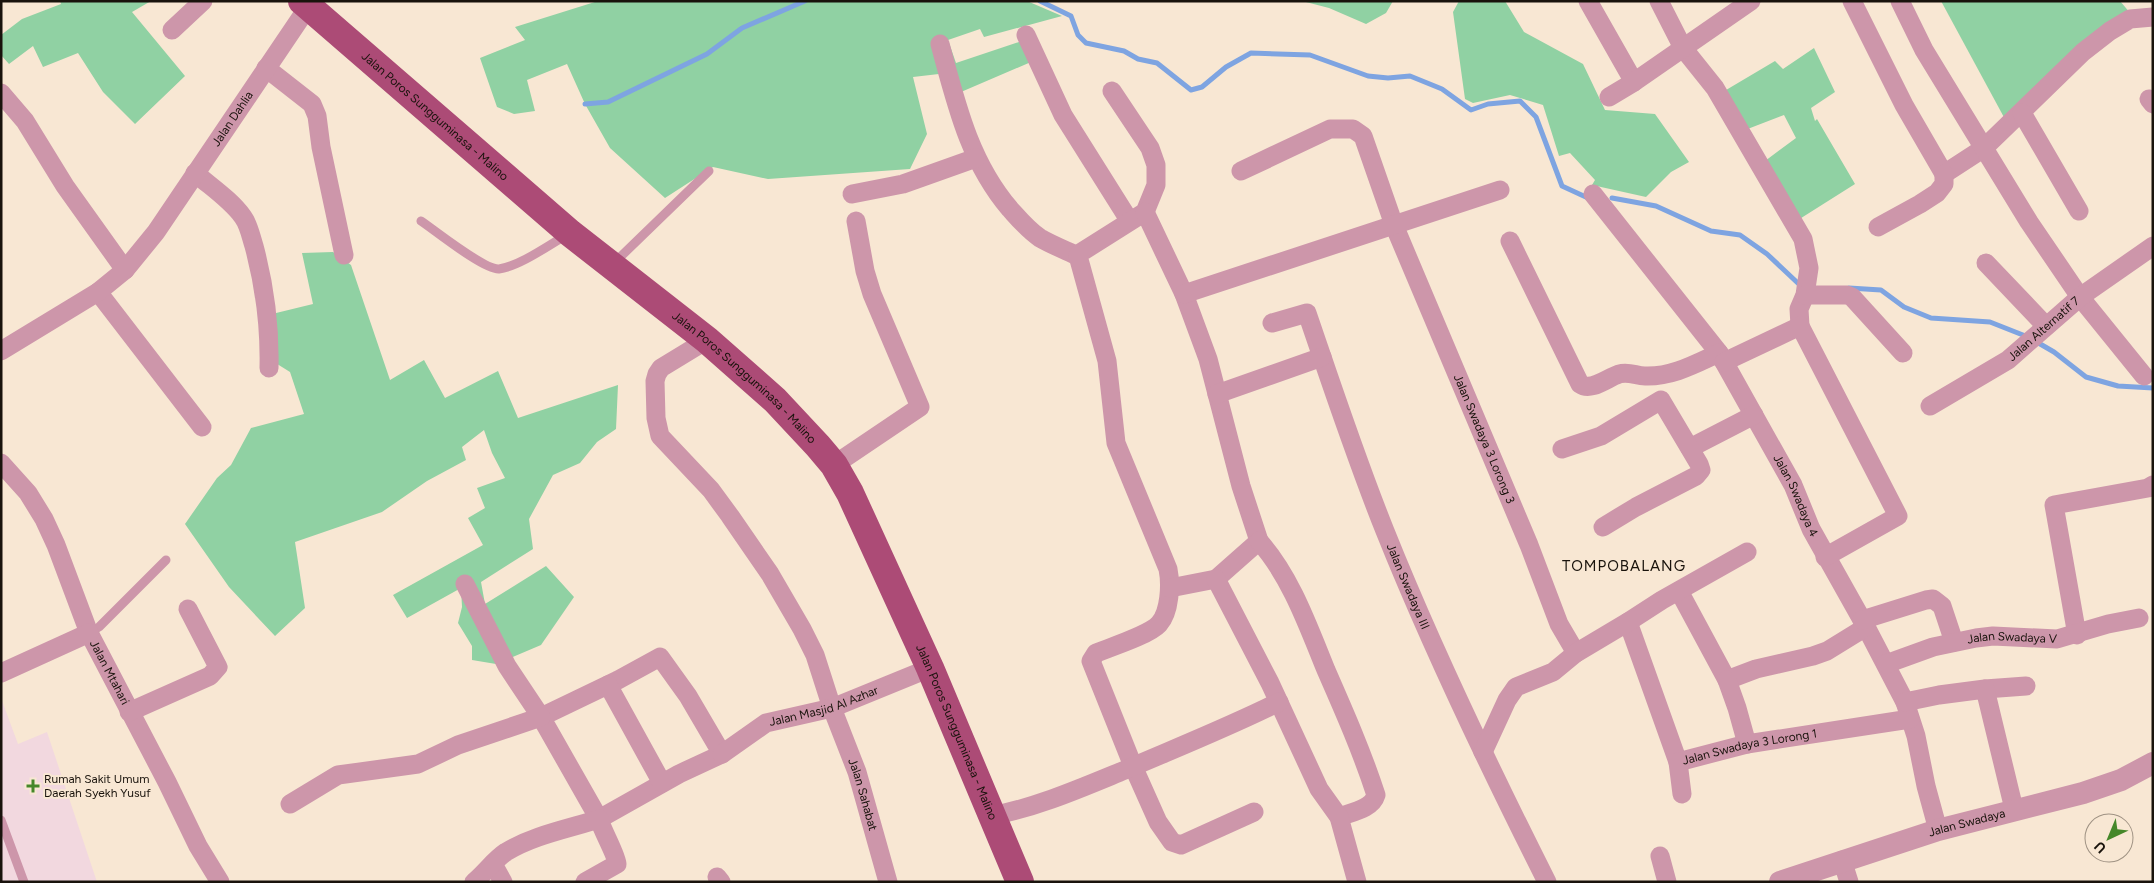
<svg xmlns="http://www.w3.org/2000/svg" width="2154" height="883" font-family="Figtree,sans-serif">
<rect width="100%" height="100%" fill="#f8e7d3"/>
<!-- medical -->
<polygon fill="#f2d8df" points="1,698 18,744 47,732 97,882 1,882"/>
<!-- green -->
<g fill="#90d1a3">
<polygon points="60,1 151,1 132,12 185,76 135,124 103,92 78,53 43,67 33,46 9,64 1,55 1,35 22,19 61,4"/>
<polygon points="598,1 1027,1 1062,16 984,37 980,29 948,40 956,63 1022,41 1031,62 961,92 956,72 913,77 927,134 910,169 768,179 713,167 665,198 610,148 585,104 567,64 527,80 535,111 514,114 497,107 480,58 525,40 515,27"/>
<polygon points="1302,1 1393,1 1386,13 1366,24 1329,8"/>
<polygon points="1459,1 1505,1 1524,32 1583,64 1605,110 1655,114 1689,162 1671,172 1646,197 1592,185 1595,180 1570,153 1559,156 1543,105 1510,95 1473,103 1465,99 1453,12"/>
<polygon points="1941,1 2120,1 2131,14 2006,121"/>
<polygon points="1814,48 1835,92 1811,108 1815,121 1817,119 1855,184 1798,220 1765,161 1796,138 1784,115 1745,130 1721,93 1775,61 1783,69"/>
<polygon points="333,252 351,265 390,380 424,360 445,398 498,371 518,418 618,385 616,429 597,442 580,463 553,475 529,519 533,549 481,582 485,604 546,566 574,597 541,645 496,664 472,660 472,646 458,623 462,607 461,588 407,618 393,595 483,545 468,518 485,508 477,488 505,478 492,453 484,430 462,447 466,460 427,481 382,512 295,542 305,608 275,636 229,587 185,524 217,478 231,465 251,428 304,414 290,372 266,357 272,314 313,304 302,253"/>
</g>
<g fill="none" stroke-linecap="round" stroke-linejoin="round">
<!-- stream -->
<g stroke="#7ea4e1" stroke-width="5">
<polyline points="1040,1 1071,16 1078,35 1086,43 1124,51 1138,59 1157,63 1191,90 1202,87 1226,67 1251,53 1310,55 1368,76 1388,78 1410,76 1442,89 1471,110 1488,104 1520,101 1536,117 1562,186 1588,198"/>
<polyline points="585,104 608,102 707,54 742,28 805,1"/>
<polyline points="1612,198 1656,206 1711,231 1740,235 1767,254 1802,287"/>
<polyline points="1849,288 1881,290 1904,307 1931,318 1990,322 2028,337"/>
<polyline points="2035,341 2054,352 2086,377 2118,386 2153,388"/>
</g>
<!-- service -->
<g stroke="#cd96aa" stroke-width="9">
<path d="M421 221C436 231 484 270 499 269 520 266 549 245 568 234"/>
<polyline points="613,264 709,171"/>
<polyline points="89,633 99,627 166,560"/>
<polyline points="1,820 24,882"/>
</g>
<!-- minor -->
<g stroke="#cd96aa" stroke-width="19">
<polyline points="1588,1 1634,82"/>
<polyline points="1659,1 1683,48 1715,88 1803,239 1809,268 1805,295 1799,309 1800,326"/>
<polyline points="1852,1 1904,105 1944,174 1984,148 2083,52 2110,31 2130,19 2153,17"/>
<polyline points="1900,1 1924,50 2029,222 2080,297 2144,376"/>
<polyline points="172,30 203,1"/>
<polyline points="1026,35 1063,115 1129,220"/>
<path d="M940 44C956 103 969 161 1010 209 1019 219 1028 230 1040 238 1052 245 1065 250 1078 256"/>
<polyline points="266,68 312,104 317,116 321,147 344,255"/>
<path d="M1112 91 1150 148 1156 165V185L1145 212 1080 253 1078 256 1107 361 1116 443 1168 569C1171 584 1170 612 1159 624 1149 635 1111 647 1096 653L1091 661 1133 766 1158 822 1172 842 1181 845 1254 812"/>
<polyline points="1,93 25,121 65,186 125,270"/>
<polyline points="1609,97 1634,82 1751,1"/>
<polyline points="2149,99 2153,104"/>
<polyline points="2022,113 2079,211"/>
<path id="s1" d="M1241 171 1330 129H1353L1363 136 1394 225 1529 545 1559 624 1576 653"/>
<path d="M195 173C211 187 231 200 243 217 249 225 251 237 254 246 265 287 270 325 269 368"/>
<polyline points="852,194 903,184 976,158"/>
<path id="s2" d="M1593 194 1719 353 1793 485 1811 529 1866 627 1905 702 1916 736 1926 786 1938 830"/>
<polyline points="1145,212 1184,294 1208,359 1241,486 1259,541 1216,579 1170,588"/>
<polyline points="1878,227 1920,204 1937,193 1944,184 1944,174"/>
<path d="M1510 241 1580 384C1591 392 1607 378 1619 374 1629 371 1636 376 1645 376 1672 377 1695 364 1719 353"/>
<polyline points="1986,263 2046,326"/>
<polyline points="98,292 202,427"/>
<polyline points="1184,294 1500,190"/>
<polyline points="1805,295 1847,295 1852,297 1903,353"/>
<path id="s3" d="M1272 323 1307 313C1332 386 1356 459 1385 531 1433 651 1489 767 1547 882"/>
<path id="s4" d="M707 340 661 368 657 374 655 381 656 418 660 436 711 490 730 516 770 574 802 629 815 655 832 708 857 772 888 882"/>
<path id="s5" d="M1 351 98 292 125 270 156 232 308 7"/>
<polyline points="1724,362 1800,326 1898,516 1825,557"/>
<polyline points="1217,394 1322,357"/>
<path id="s6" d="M1930 406 2008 360 2080 297 2153 246"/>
<polyline points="1690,448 1754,415"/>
<polyline points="1562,449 1601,436 1661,400 1699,464 1701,470 1696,476 1636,507 1603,527"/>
<path id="s7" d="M1 463 28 493 44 519 56 545 89 633 167 782 198 846 220 882"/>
<polyline points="834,465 920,407 872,294 865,271 856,221"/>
<path d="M1259 541C1291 577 1308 626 1326 670 1344 711 1362 752 1376 795 1372 809 1352 812 1339 817"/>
<polyline points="1216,579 1270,683 1319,789 1339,817 1357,882"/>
<polyline points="1679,591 1727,680 1756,669 1813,656 1827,651 1866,627"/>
<polyline points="1862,620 1926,600 1933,599 1942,606 1954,642"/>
<path id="s8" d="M1628 622 1678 762 1747 744 1910 719"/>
<polyline points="2077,635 2054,505 2148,488 2153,485"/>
<polygon points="660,657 688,696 722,754 679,774 599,819 541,717 618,680"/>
<path id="s9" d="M1886 664 1933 647 1976 638 1993 636 2057 639 2108 624 2139 618"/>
<polyline points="1,673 89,633"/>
<polyline points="1727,680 1737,708 1747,744"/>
<polyline points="608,685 662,783"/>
<polyline points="1985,689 2026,686"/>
<polyline points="1905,702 1939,695 1985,689 2014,809"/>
<polyline points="129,712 210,676 218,667 188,609"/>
<polyline points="1483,752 1507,700 1516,687 1553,672 1576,653 1628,622 1662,600 1747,552"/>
<path id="s10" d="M722 754 766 723 832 708 930 668"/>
<polyline points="1678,762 1682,794"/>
<polyline points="290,804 338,775 418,764 458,745 541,717 507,666 465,584"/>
<path d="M991 816C1038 807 1081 788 1125 770 1176 748 1229 727 1279 702"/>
<polyline points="1660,856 1667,882"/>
<polyline points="1842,860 1849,882"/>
<polyline points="493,864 503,882"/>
<polyline points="717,877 721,882"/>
<path d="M474 882C485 873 494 860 506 852 534 835 568 829 599 819 602 830 617 856 617 864L585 882"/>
</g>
<!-- tertiary -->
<path stroke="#cd96aa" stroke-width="22" id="s11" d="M1780 882 1938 830 2083 793 2121 780 2153 763"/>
<!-- primary -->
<path stroke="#ac4b76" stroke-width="28" id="s12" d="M302 1 570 233 707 340 775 400 818 446 834 465 850 493 930 668 1020 882"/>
</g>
<!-- markers -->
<path fill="#458729" stroke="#f8e7d3" stroke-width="2" d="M30.5 778.5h5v5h5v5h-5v5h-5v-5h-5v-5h5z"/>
<g text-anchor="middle" stroke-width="4" stroke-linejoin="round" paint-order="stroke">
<!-- street labels -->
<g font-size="12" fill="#19130c" stroke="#f8e7d3">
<text dy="4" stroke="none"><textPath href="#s12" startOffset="176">Jalan Poros Sungguminasa - Malino</textPath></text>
<text dy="4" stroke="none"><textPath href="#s5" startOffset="334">Jalan Dahlia</textPath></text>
<text dy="4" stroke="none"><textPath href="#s6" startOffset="138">Jalan Alternatif 7</textPath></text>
<text dy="4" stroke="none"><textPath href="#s12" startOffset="581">Jalan Poros Sungguminasa - Malino</textPath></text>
<text dy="4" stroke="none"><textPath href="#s1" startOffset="460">Jalan Swadaya 3 Lorong 3</textPath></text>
<text dy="4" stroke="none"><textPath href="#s2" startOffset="365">Jalan Swadaya 4</textPath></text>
<text dy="4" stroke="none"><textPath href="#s3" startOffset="328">Jalan Swadaya III</textPath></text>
<text dy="4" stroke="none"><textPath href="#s9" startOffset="130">Jalan Swadaya V</textPath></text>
<text dy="4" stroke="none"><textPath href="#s7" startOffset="238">Jalan Mtahari</textPath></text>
<text dy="4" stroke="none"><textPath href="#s10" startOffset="114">Jalan Masjid Al Azhar</textPath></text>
<text dy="4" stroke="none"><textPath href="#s12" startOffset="1001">Jalan Poros Sungguminasa - Malino</textPath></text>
<text dy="4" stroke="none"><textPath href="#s8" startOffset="222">Jalan Swadaya 3 Lorong 1</textPath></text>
<text dy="4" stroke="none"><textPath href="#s4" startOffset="541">Jalan Sahabat</textPath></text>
<text dy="4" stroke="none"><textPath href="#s11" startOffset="196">Jalan Swadaya</textPath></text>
</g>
<!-- poi labels -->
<g font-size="12" fill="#19130c" stroke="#f8e7d3" text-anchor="start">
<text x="44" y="783">Rumah Sakit Umum<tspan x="44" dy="14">Daerah Syekh Yusuf</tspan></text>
</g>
<!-- quarter labels -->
<g font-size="15" letter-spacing="1" fill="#19130c" stroke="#f8e7d3">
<text x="1624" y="571">TOMPOBALANG</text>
</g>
</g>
<!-- border -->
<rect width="2154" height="883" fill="none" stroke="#19130c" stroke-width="5"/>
<!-- north arrow -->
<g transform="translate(2109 838) rotate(224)"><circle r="24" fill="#f8e7d3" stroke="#9f9283"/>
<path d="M0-4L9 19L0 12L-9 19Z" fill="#458729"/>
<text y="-8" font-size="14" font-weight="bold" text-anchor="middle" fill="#19130c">U</text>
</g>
</svg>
